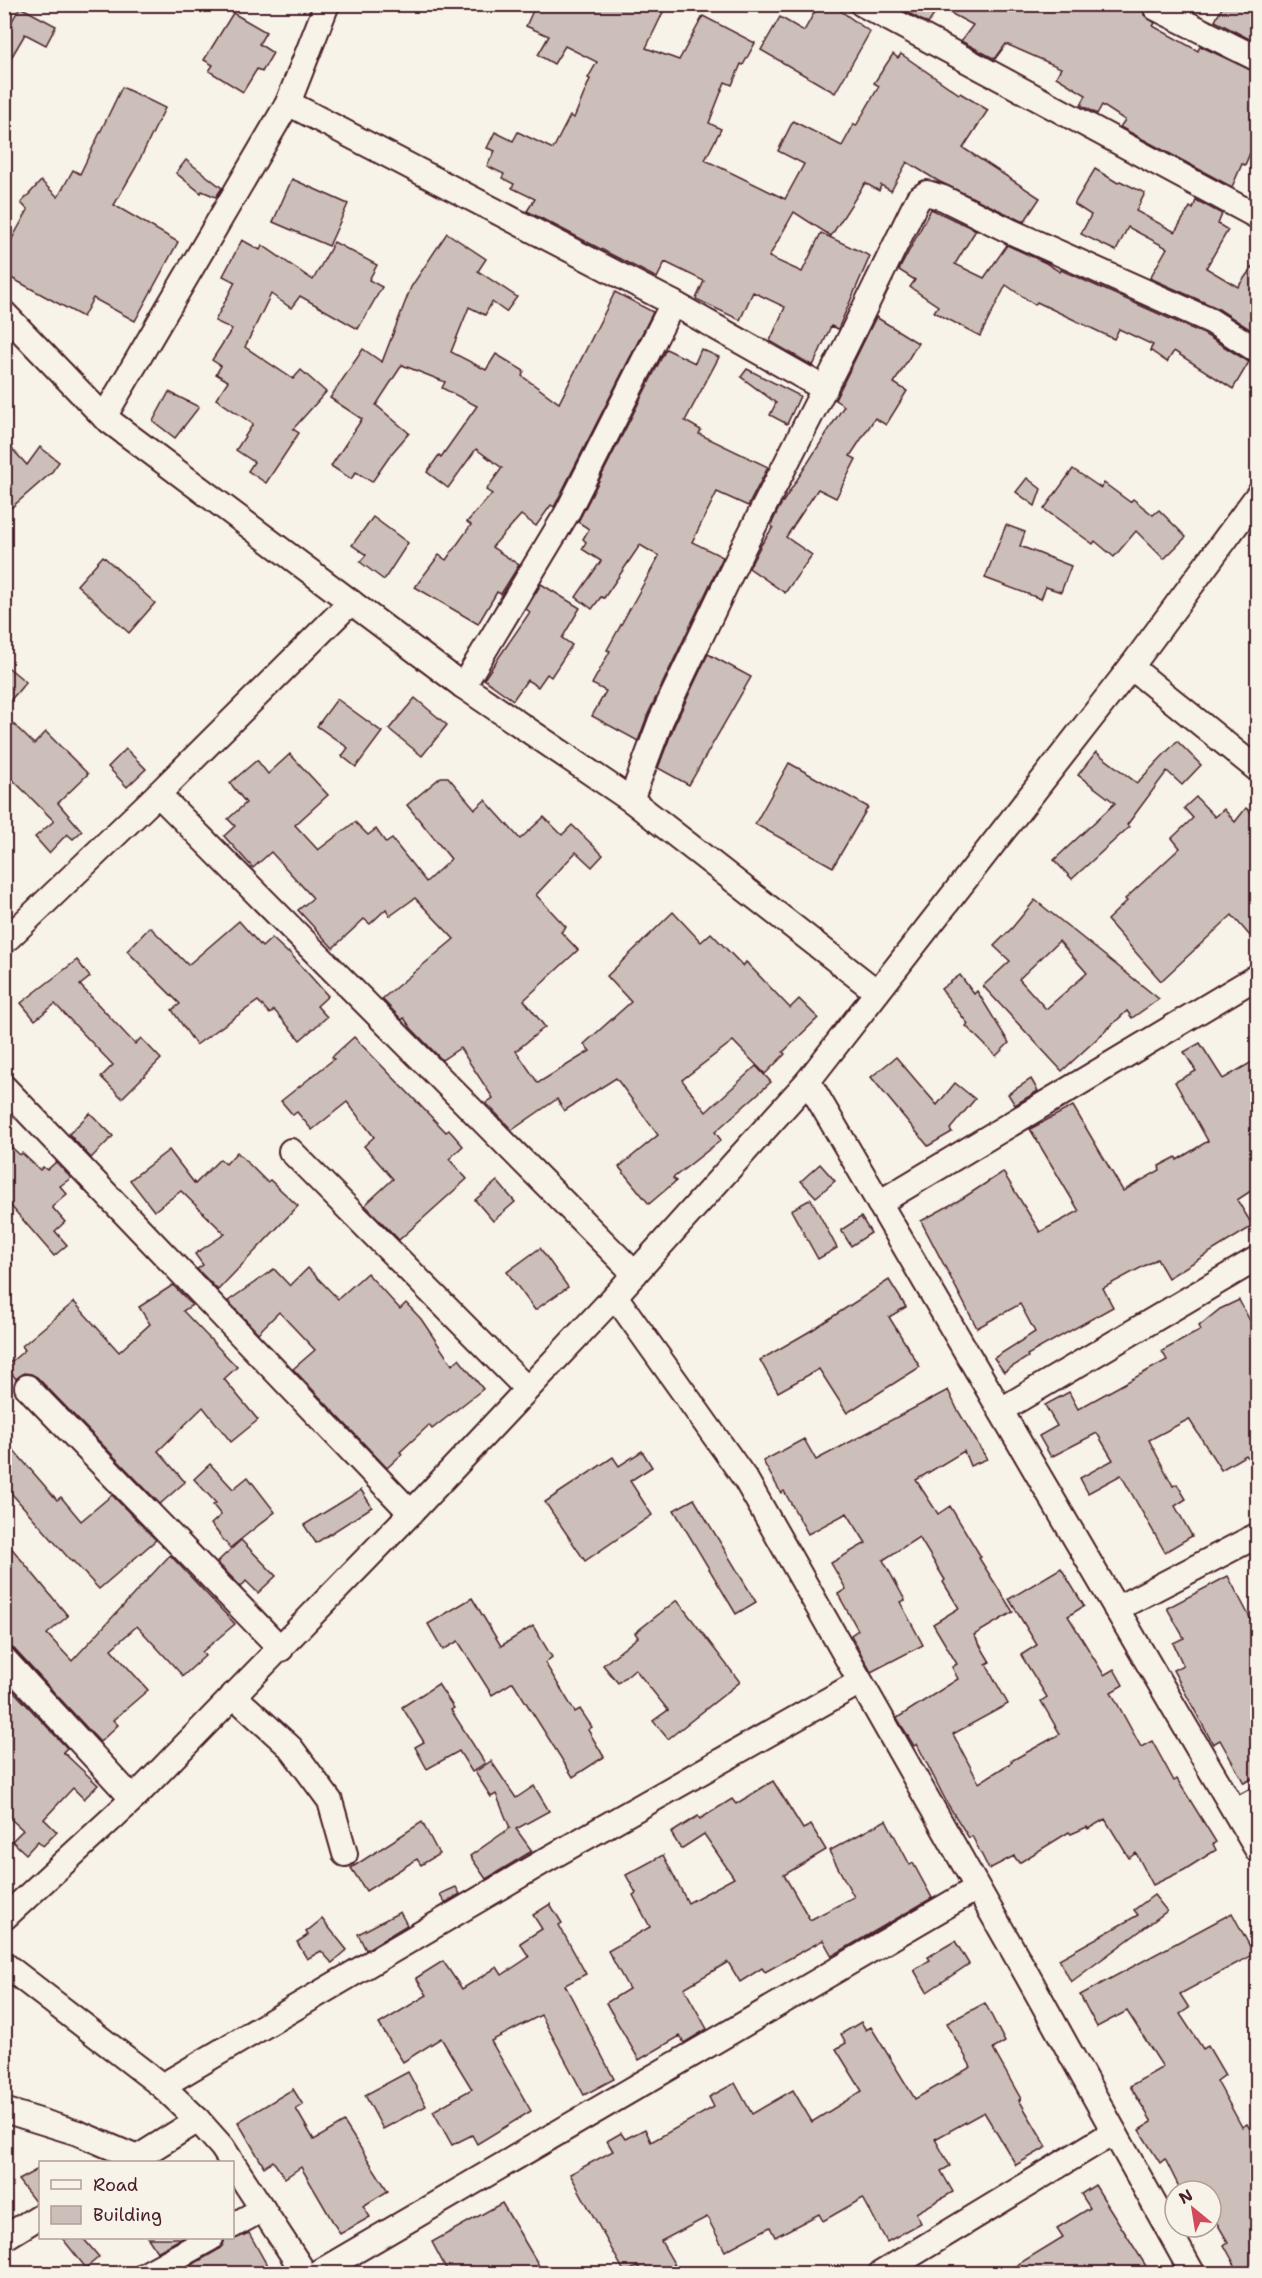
<svg xmlns="http://www.w3.org/2000/svg" width="1262" height="2278" font-family="'Shantell Sans',sans-serif">
<rect width="100%" height="100%" fill="#f7f3e8"/>
<filter id="ink" filterUnits="userSpaceOnUse"><feTurbulence type="fractalNoise" baseFrequency=".0167" numOctaves="2"/><feDisplacementMap in="SourceGraphic" scale="12" xChannelSelector="R" yChannelSelector="G"/><feConvolveMatrix kernelMatrix="1 2 1 2 8 2 1 2 1" color-interpolation-filters="sRGB"/></filter>
<g filter="url(#ink)">
<!-- building -->
<g fill="#ccbfb9" stroke="#4a1f2b" stroke-width="1.5" fill-rule="evenodd">
<polygon points="536,4 667,4 646,48 679,60 703,16 755,43 743,65 741,64 732,85 725,82 709,123 721,129 705,160 785,199 804,164 778,151 793,121 842,146 854,124 856,126 879,86 874,83 893,54 898,58 901,54 959,94 960,93 988,110 963,148 1040,198 1024,222 938,181 907,162 891,191 881,185 879,191 865,183 831,236 794,212 769,257 802,272 821,233 870,256 838,329 831,326 813,366 770,341 785,307 753,292 740,320 696,299 704,281 665,262 657,278 527,211 535,199 512,188 514,184 502,178 504,174 487,166 495,151 487,148 495,132 513,141 518,132 553,149 570,116 574,118 590,79 588,78 597,62 565,46 554,64 538,55 549,36 526,26"/>
<polygon points="819,4 831,4 870,32 835,93 761,50 780,17 804,31"/>
<polygon points="893,4 1143,4 1144,15 1155,23 1153,26 1198,51 1200,46 1257,73 1257,136 1245,165 1242,164 1232,187 1120,127 1125,120 1102,105 1097,114 1081,105 1086,95 1056,77 1061,68 1006,44 995,59 961,41 973,25 939,7 928,24"/>
<polygon points="1224,4 1257,4 1257,43 1215,21"/>
<polygon points="20,7 56,26 46,45 25,34 4,70 4,35"/>
<polygon points="233,13 266,32 259,44 273,53 262,72 257,69 243,92 209,71 213,65 204,60"/>
<polygon points="122,87 165,108 136,167 114,205 178,242 135,321 93,298 83,317 4,274 4,253 28,210 21,203 41,181 58,197 73,170 80,174"/>
<polygon points="186,160 222,188 216,197 202,191 201,193 176,173"/>
<polygon points="1095,169 1118,183 1120,181 1145,193 1136,211 1175,232 1190,207 1193,209 1196,200 1222,214 1218,224 1228,230 1206,268 1238,287 1257,260 1257,334 1217,308 1150,278 1167,248 1128,227 1116,251 1081,234 1091,215 1074,204"/>
<polygon points="292,179 348,204 329,246 273,222"/>
<polygon points="931,209 976,230 955,264 984,278 1007,245 1046,263 1060,272 1061,270 1204,334 1249,362 1233,389 1174,351 1167,362 1150,350 1153,345 1119,329 1114,339 1037,302 1035,305 1006,285 980,336 934,312 938,306 910,287 915,280 899,270"/>
<polygon points="447,233 486,259 478,271 517,297 506,312 492,302 485,315 469,307 451,352 486,370 496,354 524,371 522,376 559,403 615,292 653,312 554,507 551,505 536,526 521,515 492,547 519,565 501,594 497,592 478,624 415,587 439,555 446,560 471,525 467,522 492,494 486,490 502,468 476,449 448,488 427,472 439,455 441,457 477,406 442,388 445,382 402,365 376,405 409,433 392,453 372,482 356,472 351,479 331,466 362,419 330,398 363,349 382,362 411,287"/>
<polygon points="242,240 260,250 262,245 313,280 334,242 377,265 369,280 382,287 358,329 300,296 291,308 271,294 245,347 293,379 301,370 326,392 293,429 299,433 266,483 248,471 254,462 236,450 253,424 216,399 228,381 216,374 221,366 212,360 232,329 215,321 235,282 223,276"/>
<polygon points="876,317 918,343 894,383 907,391 886,425 875,418 850,456 856,459 836,498 818,489 786,537 812,555 785,593 749,568 761,545 773,527 771,525 779,508 844,406 835,400"/>
<polygon points="666,349 695,363 701,349 719,357 685,421 701,430 699,434 768,467 748,506 717,492 692,542 723,557 648,714 638,741 592,716 606,691 592,684 610,651 607,650 659,556 640,545 604,598 601,597 592,609 576,597 601,561 582,549 586,542 583,539 589,529 578,522"/>
<polygon points="747,369 800,396 787,424 770,415 776,403 741,377"/>
<polygon points="169,392 199,407 175,438 153,421"/>
<polygon points="4,440 27,465 40,447 59,462 51,473 4,514"/>
<polygon points="1073,469 1101,488 1104,483 1130,502 1133,499 1153,515 1159,510 1186,537 1164,559 1136,531 1114,557 1095,541 1093,544 1044,509"/>
<polygon points="1027,478 1041,489 1035,506 1016,492"/>
<polygon points="373,517 408,543 384,580 360,562 366,555 352,545"/>
<polygon points="1006,525 1025,532 1020,546 1071,566 1061,592 1046,587 1041,599 985,578"/>
<polygon points="103,556 155,603 129,633 77,585"/>
<polygon points="541,584 580,608 562,638 572,645 551,677 547,674 538,687 527,680 513,700 484,679 530,612 526,609"/>
<polygon points="708,654 751,677 689,785 658,768 674,726"/>
<polygon points="4,664 26,682 4,708"/>
<polygon points="415,698 447,725 422,756 389,729"/>
<polygon points="337,699 382,732 356,767 342,756 348,748 317,726"/>
<polygon points="4,715 34,744 46,732 88,774 58,803 82,831 73,839 67,834 49,853 35,837 54,821 4,771"/>
<polygon points="1177,741 1201,765 1182,785 1167,771 1127,825 1129,827 1072,879 1054,860 1115,803 1078,775 1096,752 1137,783"/>
<polygon points="126,749 146,769 127,787 108,767"/>
<polygon points="290,754 328,795 295,825 318,850 355,822 368,835 376,829 386,843 392,839 426,882 451,859 407,805 441,777 448,777 475,809 485,800 520,839 544,817 562,835 572,825 603,855 592,867 576,852 536,895 566,927 561,932 578,950 524,1000 545,1027 516,1051 538,1083 590,1051 584,1044 631,1002 607,976 673,912 701,942 711,933 743,966 746,962 790,1008 799,999 818,1018 783,1052 785,1054 765,1074 733,1041 682,1080 706,1112 756,1066 771,1082 715,1132 721,1140 673,1178 676,1181 649,1204 619,1167 658,1135 616,1078 564,1111 557,1099 512,1130 486,1103 493,1098 460,1048 442,1060 411,1028 404,1018 402,1020 382,999 454,939 415,898 390,916 386,909 370,924 364,919 333,948 298,910 313,898 271,852 253,868 224,836 235,826 228,819 246,803 230,783 257,760 268,774"/>
<polygon points="789,763 868,807 833,867 755,824"/>
<polygon points="1196,797 1215,817 1224,809 1235,822 1246,808 1257,817 1257,944 1232,915 1161,981 1107,920 1127,901 1125,899 1180,848 1172,838 1193,818 1184,808"/>
<path d="M1035 900 1159 999 1132 1018 1127 1011 1062 1071 983 986 1010 961 994 946 1012 928ZM1059 941 1087 973 1046 1009 1019 979Z"/>
<polygon points="239,921 262,947 272,938 288,953 289,952 328,996 317,1006 327,1017 300,1040 274,1010 270,1014 258,1001 196,1045 172,1010 180,1004 127,951 150,927 188,965"/>
<polygon points="77,960 90,977 80,985 135,1044 141,1038 161,1059 122,1098 101,1077 113,1065 55,1004 35,1020 21,1003"/>
<polygon points="960,975 974,994 977,991 1009,1043 996,1056 966,1026 968,1024 941,989"/>
<polygon points="354,1037 446,1132 449,1130 463,1146 449,1159 467,1179 399,1240 365,1205 393,1179 364,1146 374,1137 347,1102 312,1130 297,1112 293,1115 281,1101 334,1059 332,1057"/>
<polygon points="1200,1043 1223,1079 1257,1059 1257,1187 1237,1200 1253,1226 1168,1278 1157,1259 1103,1288 1113,1307 1027,1355 1028,1357 1004,1372 994,1358 1035,1332 1020,1304 977,1328 921,1221 963,1198 1003,1172 1040,1232 1079,1211 1030,1129 1073,1106 1123,1191 1160,1170 1159,1166 1176,1157 1177,1160 1208,1141 1175,1082 1196,1071 1184,1052"/>
<polygon points="896,1057 937,1105 955,1083 975,1099 950,1129 952,1132 928,1146 871,1077"/>
<polygon points="1031,1079 1038,1091 1015,1105 1008,1094"/>
<polygon points="90,1113 113,1136 91,1158 69,1134"/>
<polygon points="4,1140 20,1155 22,1153 40,1170 43,1167 47,1170 56,1162 71,1178 60,1186 67,1194 52,1207 65,1222 55,1231 67,1245 54,1256 4,1198"/>
<polygon points="169,1150 195,1184 220,1159 226,1164 237,1152 267,1182 270,1180 298,1206 218,1290 197,1269 203,1265 195,1254 225,1234 181,1191 154,1211 130,1180"/>
<polygon points="820,1164 835,1181 816,1197 801,1181"/>
<polygon points="497,1181 515,1202 493,1221 475,1200"/>
<polygon points="811,1199 837,1248 818,1259 791,1210"/>
<polygon points="861,1217 871,1233 851,1246 841,1230"/>
<polygon points="540,1248 568,1287 535,1310 507,1272"/>
<polygon points="308,1268 338,1299 367,1273 400,1309 406,1303 421,1319 452,1365 459,1359 483,1389 432,1429 429,1425 400,1452 402,1454 387,1468 293,1369 315,1350 279,1312 258,1333 228,1301 274,1269 290,1286"/>
<polygon points="889,1280 906,1307 889,1317 920,1367 847,1413 819,1369 778,1392 760,1360 812,1330"/>
<polygon points="173,1285 192,1305 183,1311 237,1367 224,1379 258,1420 231,1442 203,1407 158,1451 185,1482 160,1504 37,1377 31,1374 24,1373 16,1379 6,1366 25,1350 22,1346 74,1302 119,1352 150,1324 139,1307"/>
<polygon points="1239,1300 1257,1334 1257,1473 1246,1455 1221,1470 1189,1419 1149,1440 1173,1486 1177,1484 1186,1499 1175,1506 1192,1536 1165,1552 1121,1475 1088,1493 1080,1478 1113,1460 1097,1433 1051,1457 1039,1436 1057,1426 1045,1405 1069,1392 1078,1409 1167,1360 1162,1351 1201,1330 1199,1326 1220,1309"/>
<polygon points="948,1390 957,1409 987,1459 970,1466 964,1451 916,1480 938,1514 950,1506 981,1557 979,1558 1013,1612 974,1635 990,1662 986,1664 1008,1704 953,1734 979,1783 1012,1762 1011,1761 1060,1734 1041,1701 1047,1697 1021,1655 1037,1645 1009,1599 1061,1568 1084,1606 1068,1616 1104,1675 1114,1669 1123,1685 1111,1692 1141,1747 1152,1741 1174,1781 1177,1779 1216,1842 1213,1844 1216,1850 1184,1870 1153,1885 1136,1853 1129,1858 1105,1819 1088,1829 1087,1827 1071,1834 1069,1832 1019,1863 1014,1856 989,1869 972,1836 969,1838 947,1803 917,1744 914,1746 897,1718 958,1679 952,1667 957,1664 933,1624 959,1608 943,1582 945,1580 919,1537 883,1560 905,1600 900,1602 923,1645 871,1672 851,1635 858,1630 838,1594 846,1589 831,1563 866,1543 847,1513 808,1534 784,1491 781,1493 763,1461 804,1439 816,1460"/>
<polygon points="4,1439 57,1500 61,1497 81,1521 112,1495 156,1540 99,1589 73,1561 72,1562 4,1485"/>
<polygon points="642,1451 652,1467 630,1481 652,1515 585,1561 545,1502 613,1457 619,1466"/>
<polygon points="210,1464 233,1489 248,1477 275,1512 230,1548 211,1524 221,1515 213,1505 216,1503 194,1479"/>
<polygon points="361,1490 372,1507 316,1543 304,1525"/>
<polygon points="694,1499 756,1602 736,1614 674,1510"/>
<polygon points="4,1539 68,1616 47,1634 72,1661 170,1555 235,1624 202,1652 205,1656 183,1676 137,1626 111,1649 148,1690 113,1720 118,1725 100,1742 14,1649 4,1645"/>
<polygon points="241,1540 276,1576 258,1593 246,1581 241,1587 217,1562"/>
<polygon points="1228,1576 1257,1631 1257,1776 1244,1783 1220,1740 1213,1744 1173,1670 1183,1665 1173,1643 1184,1638 1167,1608"/>
<polygon points="472,1598 501,1646 533,1626 552,1657 545,1663 575,1712 580,1709 592,1727 588,1730 604,1757 573,1777 513,1682 492,1695 458,1641 443,1650 428,1624"/>
<polygon points="677,1600 740,1682 668,1739 653,1721 668,1710 635,1669 618,1683 603,1665 638,1637 635,1633"/>
<polygon points="4,1681 67,1748 63,1752 98,1785 84,1799 73,1788 44,1819 57,1832 43,1846 38,1841 26,1854 12,1841 23,1830 4,1813"/>
<polygon points="438,1684 454,1708 451,1710 485,1763 472,1772 459,1751 427,1769 415,1747 424,1742 402,1707"/>
<polygon points="491,1761 516,1798 534,1786 549,1811 516,1829 532,1851 486,1879 470,1856 510,1828 496,1794 491,1797 475,1772"/>
<polygon points="773,1781 803,1829 811,1825 826,1850 784,1875 810,1920 854,1897 829,1851 886,1820 910,1865 913,1863 932,1898 832,1956 823,1940 765,1972 762,1968 740,1982 728,1962 684,1988 707,2029 684,2043 680,2036 639,2060 606,2003 629,1989 608,1951 650,1927 633,1895 636,1893 626,1875 663,1855 688,1903 734,1878 704,1834 681,1849 671,1833 698,1816 700,1819 732,1799 736,1804"/>
<polygon points="422,1822 439,1854 421,1865 417,1859 366,1891 351,1868"/>
<polygon points="456,1887 460,1894 445,1903 440,1894"/>
<polygon points="1154,1895 1167,1911 1071,1982 1059,1959 1138,1915 1134,1910"/>
<polygon points="550,1904 562,1923 559,1925 586,1974 565,1985 614,2079 584,2095 541,2015 491,2041 531,2111 477,2144 472,2135 452,2145 433,2111 472,2089 441,2038 403,2062 379,2024 427,1995 416,1978 443,1961 462,1989 497,1967 502,1975 529,1957 520,1943 542,1929 533,1915"/>
<polygon points="400,1912 407,1925 366,1950 358,1934"/>
<polygon points="1232,1913 1254,1954 1180,1994 1189,2008 1180,2014 1203,2049 1208,2046 1225,2075 1217,2081 1242,2127 1247,2124 1257,2140 1257,2274 1240,2274 1224,2245 1228,2242 1211,2213 1211,2191 1181,2191 1165,2159 1160,2163 1139,2130 1152,2122 1130,2086 1163,2067 1127,2011 1097,2027 1080,1995"/>
<polygon points="322,1919 347,1950 332,1963 321,1951 307,1959 297,1942 308,1935 306,1932"/>
<polygon points="955,1941 969,1964 927,1992 914,1970 930,1960 928,1957"/>
<polygon points="985,2003 1005,2042 993,2049 1021,2099 1019,2100 1047,2147 1016,2165 984,2112 935,2139 950,2166 941,2171 953,2192 916,2213 921,2223 887,2242 863,2198 823,2221 819,2214 775,2237 770,2227 725,2251 707,2217 661,2241 680,2274 643,2274 638,2266 625,2273 570,2174 613,2151 607,2141 621,2133 625,2139 645,2129 651,2142 714,2107 709,2097 735,2083 752,2114 793,2090 812,2122 862,2091 836,2049 846,2043 841,2034 861,2022 866,2030 871,2027 915,2099 971,2067 947,2023"/>
<polygon points="408,2072 426,2106 383,2129 365,2095"/>
<polygon points="293,2089 303,2105 296,2109 314,2140 344,2122 388,2191 363,2206 370,2217 340,2234 301,2167 285,2178 273,2161 264,2167 238,2122"/>
<polygon points="40,2168 40,2202 36,2203 18,2180"/>
<polygon points="1095,2185 1151,2274 1002,2274 1063,2237 1057,2228 1090,2208 1081,2194"/>
<polygon points="502,2203 544,2274 449,2274 432,2242"/>
<polygon points="249,2233 268,2267 256,2274 176,2274 218,2250 223,2245 225,2238 232,2240"/>
<polygon points="62,2238 83,2238 99,2257 86,2268"/>
<polygon points="148,2238 182,2238 157,2252"/>
</g>
<g fill="none" stroke-linecap="round" stroke-linejoin="round">
<defs>
<g id="street">
<polyline points="862,4 1258,217"/>
<polyline points="1156,8 1258,59"/>
<polyline points="288,103 673,303 825,389"/>
<polyline points="4,313 104,417 463,686 631,800 877,992"/>
<polyline points="104,417 288,103 327,4"/>
<polyline points="1131,667 1258,770"/>
<polyline points="463,686 567,513 673,303"/>
<polyline points="158,794 635,1274"/>
<polyline points="631,800 661,720 744,546 845,348 912,211 918,199 927,193 943,198 1012,232 1211,321 1258,351"/>
<polyline points="4,942 158,794 351,602"/>
<polyline points="808,1081 1258,1851"/>
<polyline points="4,1087 411,1513"/>
<polyline points="291,1151 527,1389"/>
<polyline points="879,1203 1258,976"/>
<polyline points="615,1296 746,1480 1026,1973 1193,2274"/>
<polyline points="27,1387 281,1649"/>
<polyline points="1001,1410 1258,1258"/>
<polyline points="1116,1609 1258,1535"/>
<polyline points="4,1659 133,1799"/>
<polyline points="233,1695 291,1748 330,1801 345,1854"/>
<polyline points="1236,1811 1258,1799"/>
<polyline points="4,1918 133,1799 411,1513 615,1296 808,1081 1131,667 1258,495"/>
<polyline points="4,1964 162,2086 198,2120 222,2147 305,2274"/>
<polyline points="162,2086 546,1860 860,1682"/>
<polyline points="4,2110 78,2133 137,2158 198,2120"/>
<polyline points="232,2226 263,2209"/>
<polyline points="4,2238 40,2216"/>
<polyline points="146,2274 211,2238"/>
<polyline points="316,2274 977,1888"/>
<polyline points="880,2274 1114,2132"/>
</g>
</defs>
<!-- street casing -->
<use href="#street" stroke="#4a1f2b" stroke-width="28"/>
<!-- street -->
<use href="#street" stroke="#f7f3e8" stroke-width="24"/>
</g>
</g>
<!-- margin -->
<rect width="1262" height="2278" fill="none" stroke="#f7f3e8" stroke-width="24"/>
<rect x="12" y="12" width="1238" height="2254" fill="none" stroke="#4a1f2b" stroke-width="2" filter="url(#ink)"/>
<!-- legend -->
<rect x="39" y="2161" width="195" height="78" fill="#f7f3e8" stroke="#b29e9c" stroke-width="1.5"/>
<rect x="51" y="2180" width="30" height="9" fill="#f7f3e8" stroke="#b29e9c" stroke-width="1.5"/>
<text x="93" y="2191" font-size="18" fill="#4a1f2b">Road</text>
<rect x="51" y="2206" width="30" height="18" fill="#ccbfb9" stroke="#b29e9c" stroke-width="1.5"/>
<text x="93" y="2221" font-size="18" fill="#4a1f2b">Building</text>
<!-- north arrow -->
<g transform="translate(1193 2209) rotate(330)"><circle r="28" fill="#f7f3e8" stroke="#b29e9c" stroke-width="1.5"/>
<path d="M0-4.5L10 22L0 15L-10 22Z" fill="#d1495b"/>
<text y="-9" font-size="16" font-weight="bold" text-anchor="middle" fill="#4a1f2b">N</text>
</g>
</svg>
